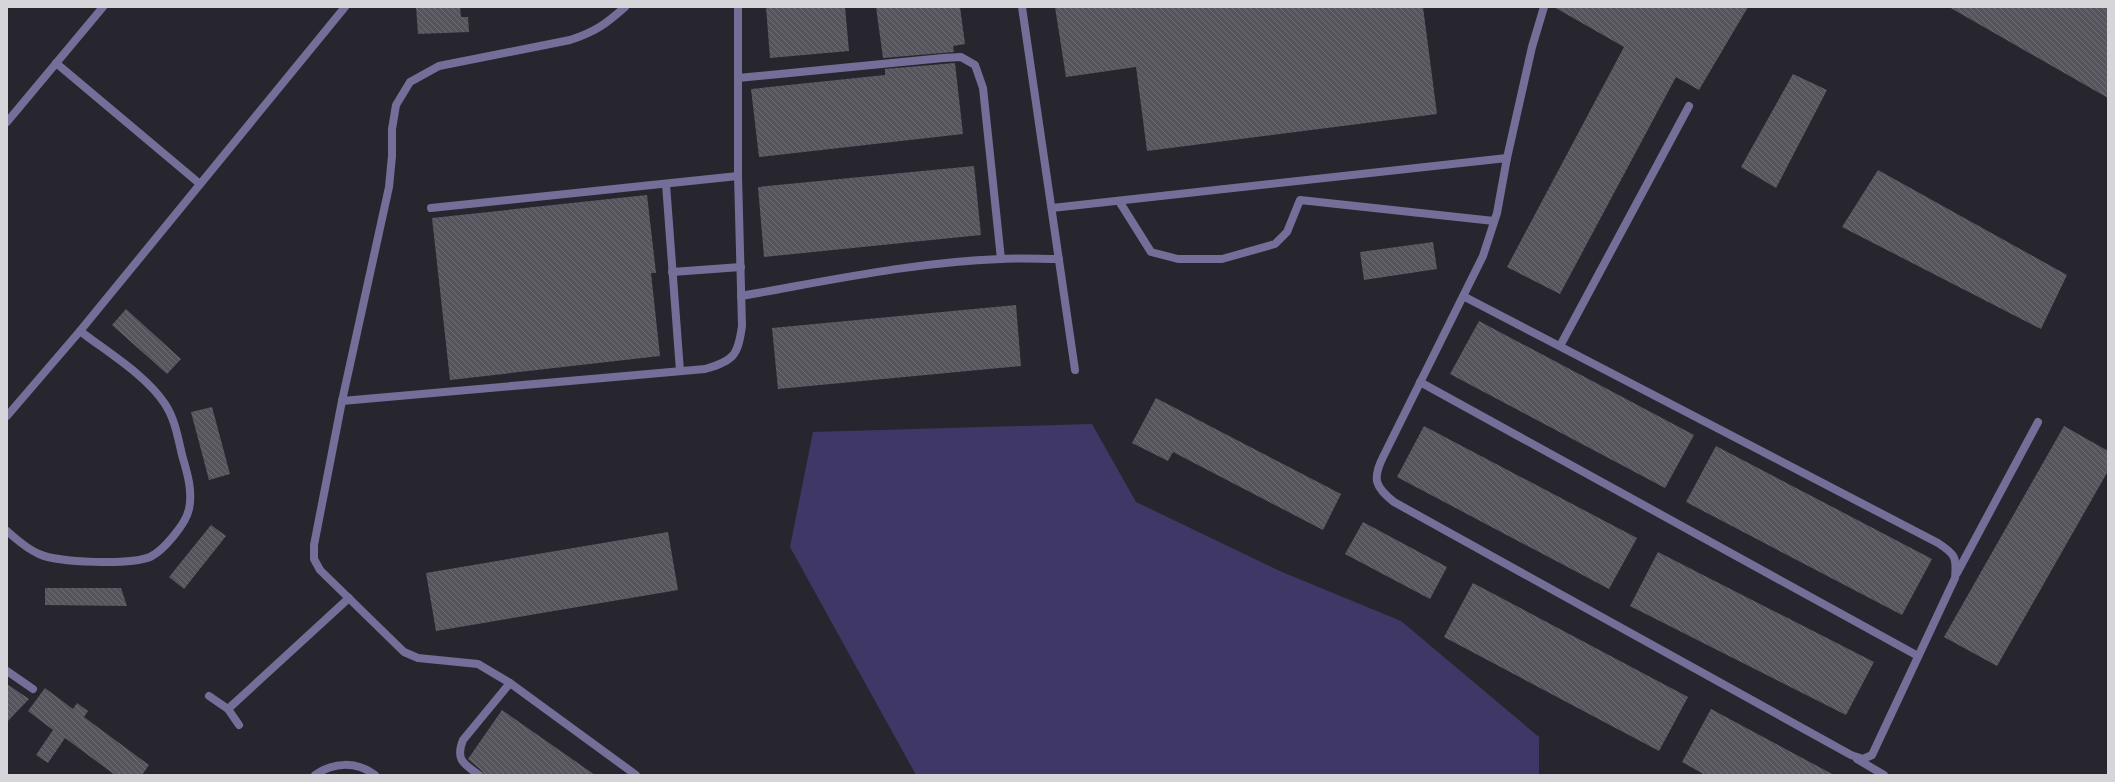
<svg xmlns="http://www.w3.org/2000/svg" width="2115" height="782" font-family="'Source Sans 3',sans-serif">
<defs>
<pattern id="building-back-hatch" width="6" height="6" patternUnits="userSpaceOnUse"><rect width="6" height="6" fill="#56555e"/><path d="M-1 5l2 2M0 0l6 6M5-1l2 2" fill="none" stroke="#6e6d74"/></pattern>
</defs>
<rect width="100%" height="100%" fill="#27262e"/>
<!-- green -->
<polygon fill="#3f3866" points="1092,424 1136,502 1282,572 1401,621 1539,737 1539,775 916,775 790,547 813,432"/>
<!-- building -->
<g fill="url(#building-back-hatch)">
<polygon points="416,7 460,7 461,17 468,17 469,32 418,34"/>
<polygon points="766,7 845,7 849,51 770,58"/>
<polygon points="876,7 960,7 965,44 953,46 954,52 883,58"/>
<polygon points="1055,7 1423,7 1437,114 1147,151 1136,67 1066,77"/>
<polygon points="1554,7 1748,7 1699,90 1676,77 1560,294 1507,267 1624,47"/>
<polygon points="1949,7 2108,7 2108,98"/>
<polygon points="955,63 963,134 759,157 751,89 885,75 885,69"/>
<polygon points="1793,74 1827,90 1776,188 1741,167"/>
<polygon points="974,166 981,235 764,257 758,187"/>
<polygon points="1878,170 2067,275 2041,329 1842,227"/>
<polygon points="647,195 656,273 651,273 660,356 450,380 432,218"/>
<polygon points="1433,242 1437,269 1364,280 1360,252"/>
<polygon points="1016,305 1021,366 778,389 772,328"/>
<polygon points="126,309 181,359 167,374 112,325"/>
<polygon points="1479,321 1694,435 1665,488 1450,374"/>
<polygon points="1156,398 1341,494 1323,530 1173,452 1168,461 1132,443"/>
<polygon points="212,407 230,474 209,480 191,412"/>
<polygon points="1424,426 1637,538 1609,589 1397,477"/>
<polygon points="2064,426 2108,451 2108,471 1997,666 1944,637"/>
<polygon points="1716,446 1932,559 1902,615 1686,502"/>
<polygon points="1363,522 1447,567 1430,599 1345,554"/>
<polygon points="211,525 226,536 184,589 169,577"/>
<polygon points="668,532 678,590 436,631 426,573"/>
<polygon points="1658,552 1874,662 1846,715 1630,606"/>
<polygon points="1473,583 1688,697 1659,751 1444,637"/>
<polygon points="45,588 121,588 127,606 45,605"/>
<polygon points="7,684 29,699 7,722"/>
<polygon points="45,688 73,709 77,703 88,711 84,717 149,765 142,775 115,775 65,738 48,763 36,755 53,730 28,711"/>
<polygon points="1711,709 1834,775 1705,775 1682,762"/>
<polygon points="502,710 595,775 484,775 482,771 468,759"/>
</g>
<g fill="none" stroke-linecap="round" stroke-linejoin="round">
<!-- service -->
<g stroke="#736f99" stroke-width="8">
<path d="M625 7C606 24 595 32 570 40L439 66 410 82 396 105 392 129V156L389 187 342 401 314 545V559L320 570 404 652 418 658 478 664 510 683 636 775"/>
<polyline points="1022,7 1075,370"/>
<polyline points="56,63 200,184"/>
<polyline points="738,78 943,58 961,57 975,65 983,88 1001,259"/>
<polyline points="666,184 680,371"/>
<polyline points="1119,201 1151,252 1178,259 1222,259 1275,244 1287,232 1300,200 1494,221"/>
<polyline points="431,208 738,176"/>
<polyline points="1052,208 1507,158"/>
<polyline points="672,272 741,267"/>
<path d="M741 296C827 281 914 262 1001 259 1020 258 1040 259 1059 259"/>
<path d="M1463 296 1938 543C1955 554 1957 557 1955 578L1872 755 1863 759 1851 755 1394 502C1375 487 1372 479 1383 457L1483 256 1497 213 1507 158 1532 47 1544 7"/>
<polyline points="1560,346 1689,106"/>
<polyline points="1420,382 1918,656"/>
<path d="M342 401 705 369C734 361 738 355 742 326L738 176V7"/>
<polyline points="7,416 80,331 345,7"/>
<path d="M7 531C16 539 27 549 39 554 59 563 130 565 150 557 163 551 186 524 189 509 193 491 187 472 182 455 178 438 175 419 165 404 146 375 107 352 80 331"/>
<polyline points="1957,573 2038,422"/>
<polyline points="209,696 228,709 349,598"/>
<polyline points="228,709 239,725"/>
<polyline points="1857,759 1884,775"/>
<path d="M315 775C334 762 356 761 375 775"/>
<path d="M479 775C464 764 455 760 463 740L510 683"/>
</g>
<!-- minor -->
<polyline stroke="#736f99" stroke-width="8" points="7,671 33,689"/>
<!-- tertiary -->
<polyline stroke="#736f99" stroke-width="8" points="7,122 103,7"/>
</g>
<!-- border -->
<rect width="2115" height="782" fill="none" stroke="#d6d5da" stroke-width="16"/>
</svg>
